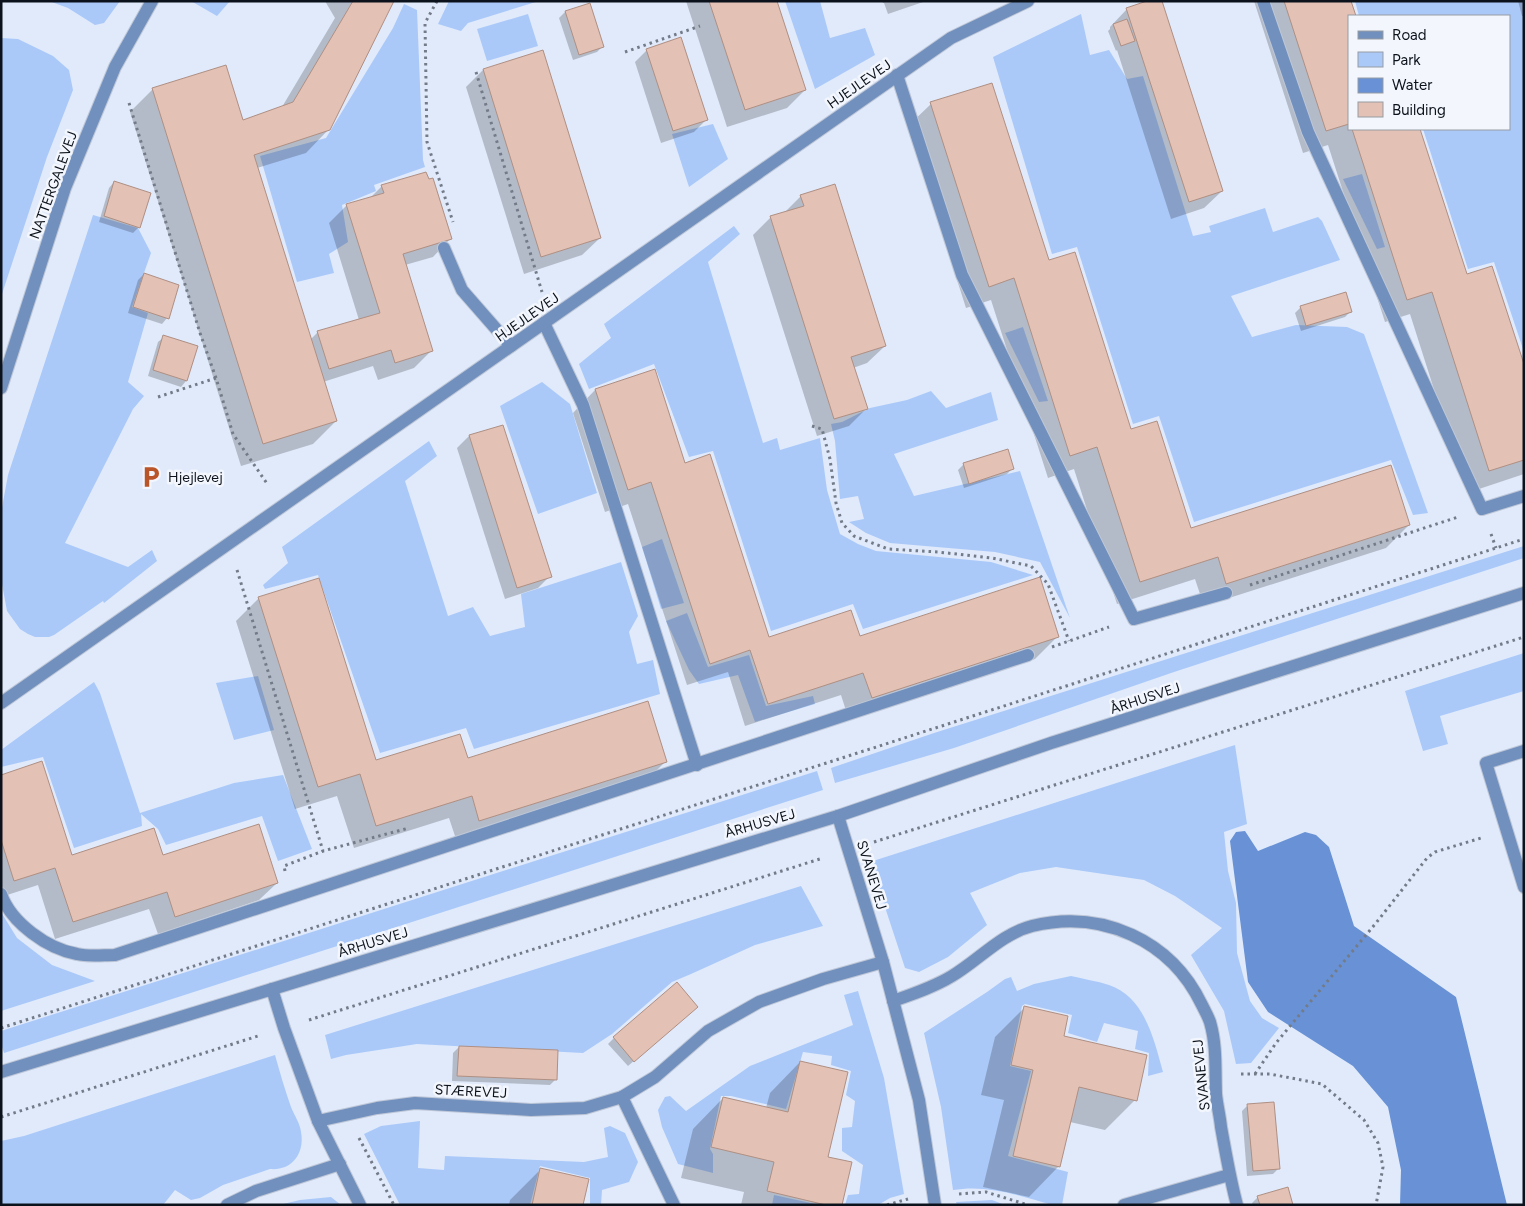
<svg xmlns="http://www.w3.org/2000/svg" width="1525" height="1206" font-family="Figtree,sans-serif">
<rect width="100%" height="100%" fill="#e0eafb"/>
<!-- green -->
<g fill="#aac9f9">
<polygon points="49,1 120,1 104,23 95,25 68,8"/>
<polygon points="191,1 230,1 217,16"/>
<polygon points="449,1 539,1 468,23 461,31 438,24"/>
<polygon points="785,1 820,1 830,38 865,28 875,55 815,89"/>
<polygon points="1355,1 1524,1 1524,352 1494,262 1468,269 1423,129 1509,129 1509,16 1359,16"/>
<polygon points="404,4 417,10 423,160 425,167 374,185 376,191 342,205 348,242 329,254 334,273 297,282 260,156 326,138 393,28"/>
<polygon points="528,14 538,46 487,61 477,29"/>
<polygon points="1081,14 1090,55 1109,50 1127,79 1143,76 1193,236 1211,232 1209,226 1265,208 1273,232 1318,217 1322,221 1340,260 1231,296 1252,337 1296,325 1347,327 1364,334 1428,513 1413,515 1391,460 1194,522 1159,416 1133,424 1077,247 1052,254 993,57"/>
<polygon points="1,38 18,39 53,56 69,70 73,90 47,157 1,297"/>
<polygon points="713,124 728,159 689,187 672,134"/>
<polygon points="1362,174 1385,247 1377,249 1343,179"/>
<polygon points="93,215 138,228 151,253 132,307 148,313 128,382 144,396 133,409 65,543 128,567 152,550 157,561 104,603 103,601 54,635 49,637 35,637 28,634 20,629 7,611 1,579 1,513 8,475"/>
<polygon points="734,226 740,234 708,262 763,443 777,438 780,450 820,438 827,490 840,534 858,544 876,551 991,562 1033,575 863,629 853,604 771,631 713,451 689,457 654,364 589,389 579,364 611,338 604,324"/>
<polygon points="1023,327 1048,401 1039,402 1005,333"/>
<polygon points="542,382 570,404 597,493 538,514 500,406"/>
<polygon points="931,391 946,408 991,392 998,420 894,454 914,496 1020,471 1070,618 1040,562 995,552 890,543 866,533 849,522 864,519 858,496 840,499 835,441 831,424 842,422 870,408 907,400"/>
<polygon points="429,441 437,456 405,481 448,616 473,607 490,636 525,627 521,594 621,562 638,616 629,632 637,664 653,660 660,694 474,749 466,728 380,753 318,575 265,589 263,585 288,563 282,547"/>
<polygon points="662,539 684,603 661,609 642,547"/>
<polygon points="1524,546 1524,558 1174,672 954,748 835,783 831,768 934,733"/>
<polygon points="687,613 708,667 749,655 766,706 813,696 815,704 755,722 738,675 699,684 689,670 666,621"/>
<polygon points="1524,653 1524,691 1440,716 1448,744 1423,751 1405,691"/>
<polygon points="258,676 274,730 234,740 216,683"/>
<polygon points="94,682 100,693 140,813 234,783 283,775 312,849 278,861 262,816 166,845 158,829 141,814 142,826 74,848 43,757 1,767 1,750"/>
<polygon points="1235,745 1247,824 1224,832 1228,871 1236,903 1237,953 1250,1001 1262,1018 1279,1028 1251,1063 1236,1064 1224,1011 1191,955 1222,928 1175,896 1144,880 1056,867 1020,873 970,893 987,925 948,957 919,972 905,968 879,889 873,861"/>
<polygon points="817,771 823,790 4,1053 1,1044 1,1031"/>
<polygon points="801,886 823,926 755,945 691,974 672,982 612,1034 583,1053 417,1044 346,1055 331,1059 325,1035"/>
<polygon points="1,912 17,938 52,965 95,981 1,1011"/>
<path d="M1071 976C1083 979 1097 981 1109 985 1145 997 1154 1040 1163 1072L1148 1076 1149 1053 1135 1049 1138 1031 1104 1023 1097 1042 1068 1033 1072 1015 1025 1004 1022 1006 1010 1066 1031 1071 1008 1156 1068 1172 1062 1205H1053C1020 1196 988 1184 953 1190L941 1107 924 1033 987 992 1005 979 1011 977 1017 991 1034 984Z"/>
<polygon points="858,991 884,1078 904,1194 890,1198 878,1205 845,1205 848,1195 859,1194 863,1165 842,1151 842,1128 852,1127 855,1101 846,1095 851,1071 831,1065 832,1056 803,1052 786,1109 731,1096 721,1096 710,1149 713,1154 713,1173 678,1164 662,1127 658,1110 665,1097 670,1096 686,1111 750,1066 853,1025 844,995"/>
<path d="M275 1055C280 1073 285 1090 291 1107 294 1115 300 1123 301 1132 305 1153 292 1171 270 1169L223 1185 200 1198 191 1200 175 1190 163 1205H1V1141L24 1136Z"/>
<polygon points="420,1121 418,1168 444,1170 445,1156 584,1162 608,1157 604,1128 610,1126 625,1133 638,1162 629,1182 602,1190 601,1205 590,1205 590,1178 540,1166 530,1205 400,1205 364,1134 381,1126"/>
<polygon points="774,1195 820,1205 772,1205"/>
<polygon points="331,1197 341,1205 279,1205 300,1200"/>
<polygon points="992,1200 1005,1205 957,1205 956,1202"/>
</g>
<!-- water -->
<polygon fill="#6892d5" points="1245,831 1258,851 1305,832 1316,835 1329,847 1354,926 1456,997 1507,1205 1400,1205 1401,1170 1388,1107 1353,1066 1268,1012 1248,982 1230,841 1236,832"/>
<!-- shadow -->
<g fill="#0003">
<polygon points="325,1 392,1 329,129 306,153 257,168 310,340 318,332 359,320 329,223 347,205 369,199 382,186 450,239 433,257 405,265 431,351 414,368 378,380 373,366 323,382 336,421 313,444 241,466 130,112 153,89 242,121 282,107 335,18"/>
<polygon points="686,1 776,1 805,90 787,108 727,127"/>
<polygon points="882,1 926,1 888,14 884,3 883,3"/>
<polygon points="1254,1 1350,1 1354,16 1349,16 1349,129 1419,129 1466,276 1524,368 1524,474 1467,493 1410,314 1385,322 1328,145 1303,153"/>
<polygon points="1518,1 1524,1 1524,16 1522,16"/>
<polygon points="589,4 603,46 597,52 573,60 559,18 565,12"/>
<polygon points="1127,9 1222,191 1204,208 1171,219 1117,50 1116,51 1108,31 1110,29 1110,27"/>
<polygon points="647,50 706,120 694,132 661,143 635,62"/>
<polygon points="542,51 600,238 582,255 524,274 466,87 483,70"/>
<polygon points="931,104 1048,262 1130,431 1190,530 1409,525 1386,548 1204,606 1195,579 1117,604 1074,469 1048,478 991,300 966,308 908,126"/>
<polygon points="114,182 139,227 133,233 99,222 109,188"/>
<polygon points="801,196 885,346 867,363 853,368 866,409 849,426 817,436 753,235 771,217 784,213"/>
<polygon points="144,274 167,318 162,324 128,313 138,280"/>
<polygon points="1301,307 1351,311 1345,317 1301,331 1295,313"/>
<polygon points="164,337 197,347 186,381 181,387 148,376 158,342"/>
<polygon points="595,390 684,464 769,639 1058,636 1035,659 849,720 841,695 745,726 728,672 687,685 628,504 605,512 573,413"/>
<polygon points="502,426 550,576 538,588 505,599 457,448 469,436"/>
<polygon points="964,464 1013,468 1007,474 964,488 958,470"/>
<polygon points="259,598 375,762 467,759 666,761 643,784 457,842 449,818 354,848 337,796 295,809 236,621"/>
<polygon points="1,776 72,857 162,856 277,883 259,900 158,934 149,909 55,939 38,885 1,897"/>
<polygon points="1025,1007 1135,1100 1105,1130 1070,1122 1059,1166 1029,1197 983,1187 1004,1100 981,1095 995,1037"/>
<polygon points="690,1012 628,1066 608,1044 614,1038"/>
<polygon points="459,1047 556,1079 550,1085 452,1081 453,1053"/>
<polygon points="800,1062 841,1205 741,1205 744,1192 681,1178 693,1129 723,1098 766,1108 770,1093"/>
<polygon points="1247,1106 1279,1168 1273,1174 1247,1176 1242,1111"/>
<polygon points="541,1169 582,1205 509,1205 510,1200"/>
<polygon points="1258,1197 1292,1205 1253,1205 1252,1203"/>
</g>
<!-- building -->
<g fill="#e3c1b4" stroke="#af8f83">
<polygon points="353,1 394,1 330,130 254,155 337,421 263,444 152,88 226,65 243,120 293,102"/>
<polygon points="709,1 777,1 806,90 745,110"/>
<polygon points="1147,1 1162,1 1223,191 1189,202 1126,8"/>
<polygon points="1284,1 1351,1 1356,16 1349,16 1349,124 1326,131"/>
<polygon points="590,3 604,47 579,55 565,11"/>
<polygon points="1127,19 1135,41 1121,46 1113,24"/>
<polygon points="681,37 708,120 673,131 646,49"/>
<polygon points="543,50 601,238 541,257 483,69"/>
<polygon points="992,83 1049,260 1075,252 1131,429 1157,421 1191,528 1391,465 1410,525 1226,584 1218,557 1140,582 1097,447 1070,456 1014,278 989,287 930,102"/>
<polygon points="1352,129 1420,129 1467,274 1492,266 1524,364 1524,460 1489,471 1432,292 1407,300"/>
<polygon points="426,172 429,179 433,178 452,239 403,254 433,351 395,363 391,350 329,369 317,331 380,313 346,204 384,193 381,185"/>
<polygon points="114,181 151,193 140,228 104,216"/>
<polygon points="835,184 886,346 851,357 868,409 834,419 770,216 804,206 800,195"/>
<polygon points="144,273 179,285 169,319 133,307"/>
<polygon points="1346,292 1352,312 1306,326 1300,306"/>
<polygon points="163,335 198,346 187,381 153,370"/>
<polygon points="655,369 685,463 710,454 769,637 851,610 860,636 1040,577 1059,637 872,698 863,673 768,704 750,650 710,664 651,482 628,490 595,389"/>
<polygon points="503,425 552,577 517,588 469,435"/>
<polygon points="1008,449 1014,469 969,484 963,463"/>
<polygon points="319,578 376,760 460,734 468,758 648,701 667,762 479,821 472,796 376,826 360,774 318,787 258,597"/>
<polygon points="42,761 72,855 154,828 163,855 259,824 278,883 175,917 167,892 73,922 55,868 14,881 1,840 1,775"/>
<polygon points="677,982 698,1007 634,1062 613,1037"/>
<polygon points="1024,1006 1068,1016 1064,1036 1147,1055 1137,1101 1079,1087 1060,1167 1013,1156 1033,1070 1011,1065"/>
<polygon points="459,1046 558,1050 557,1080 457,1076"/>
<polygon points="800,1061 848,1072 828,1157 852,1162 842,1205 826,1205 767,1191 774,1162 711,1147 723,1097 788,1112"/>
<polygon points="1274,1102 1280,1169 1253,1171 1247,1104"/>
<polygon points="540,1168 589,1179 583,1205 532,1205"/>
<polygon points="1288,1187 1293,1205 1260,1205 1257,1196"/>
</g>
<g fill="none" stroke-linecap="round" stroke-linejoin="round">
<defs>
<g id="minor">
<polyline points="1263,1 1308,132 1482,509 1524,496"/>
<polyline points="897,75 962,275 1134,619 1226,593"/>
<polyline points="444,248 462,290 511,346"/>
<polyline points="544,323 583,405 697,765"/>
<polyline points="1,388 65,188 115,67 152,1"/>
<polyline points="1,703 951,38 1028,1"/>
<polyline points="1524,751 1486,763 1524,887"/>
<polyline points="838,816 883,962 919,1100 935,1205"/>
<path d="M1 894C11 923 48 949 77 954 89 957 103 955 115 955L1028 655"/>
<polyline points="272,989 284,1028 318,1121 360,1205"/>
<path d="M893 1001C913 994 934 987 952 976 979 960 1001 934 1032 926 1102 909 1171 940 1202 1005 1205 1011 1208 1016 1210 1022 1217 1046 1215 1070 1216 1094 1217 1105 1220 1116 1221 1127 1226 1154 1230 1179 1237 1205"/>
<polyline points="1,1072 838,816 1051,743 1524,593"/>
<polyline points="622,1097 674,1205"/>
<polyline points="318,1121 377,1108 415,1103 531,1110 585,1108 622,1097 655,1077 708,1031 759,1002 823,979 883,962"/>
<polyline points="227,1205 256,1191 340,1164"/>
<polyline points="1124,1205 1229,1175"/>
</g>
</defs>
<!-- minor casing -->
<use href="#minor" stroke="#bec7d7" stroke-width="14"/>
<!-- path -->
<g stroke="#737b88" stroke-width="3" stroke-dasharray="2.5 4" stroke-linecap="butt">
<polyline points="437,1 425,23 427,142 453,222"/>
<polyline points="625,52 700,26"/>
<polyline points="476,72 542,292"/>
<polyline points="129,103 200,333 216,378 233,434 268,485"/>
<polyline points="158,397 216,378"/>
<polyline points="812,426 822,429 830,459 836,503 842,523 854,536 888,549 938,552 992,558 1031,566 1048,584 1069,641"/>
<polyline points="1491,534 1496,548"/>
<polyline points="237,570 323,851 409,828"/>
<polyline points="1250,585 1458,517"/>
<polyline points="1052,647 1109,627"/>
<polyline points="874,842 1524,637"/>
<polyline points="285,871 284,866 323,851"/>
<polyline points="309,1020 823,858"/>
<polyline points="1,1028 1524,539"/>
<polyline points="1241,1074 1270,1074 1322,1084 1364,1120 1378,1143 1383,1167 1376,1205"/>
<polyline points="1255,1074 1276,1043 1376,923 1427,858 1435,852 1481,838"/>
<polyline points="1,1117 258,1036"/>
<polyline points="359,1138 394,1205"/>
<polyline points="959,1194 986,1192 1028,1205"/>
<polyline points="887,1205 908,1199"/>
</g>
<!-- minor -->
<use href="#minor" stroke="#7290bd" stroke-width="12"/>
</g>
<!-- icons -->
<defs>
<symbol id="parking-bare" viewBox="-9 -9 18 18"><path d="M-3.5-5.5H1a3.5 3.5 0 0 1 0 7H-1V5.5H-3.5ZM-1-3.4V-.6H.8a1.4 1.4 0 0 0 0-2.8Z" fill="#ba5429" stroke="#f3f7fd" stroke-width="2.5" paint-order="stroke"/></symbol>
</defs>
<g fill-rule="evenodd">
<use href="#parking-bare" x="135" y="461" width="32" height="32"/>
</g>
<g text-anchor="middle" stroke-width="5" stroke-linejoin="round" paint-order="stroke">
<!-- street labels -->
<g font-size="14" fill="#0c121b" stroke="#f3f7fd">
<text transform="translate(859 84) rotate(-35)" y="5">HJEJLEVEJ</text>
<text transform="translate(53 185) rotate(-70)" y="5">NATTERGALEVEJ</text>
<text transform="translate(527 317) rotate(-35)" y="5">HJEJLEVEJ</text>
<text transform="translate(1145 698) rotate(-18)" y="5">ÅRHUSVEJ</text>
<text transform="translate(760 823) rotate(-16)" y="5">ÅRHUSVEJ</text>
<text transform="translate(872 875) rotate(73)" y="5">SVANEVEJ</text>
<text transform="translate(373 942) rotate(-17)" y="5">ÅRHUSVEJ</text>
<text transform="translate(1201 1075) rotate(-96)" y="5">SVANEVEJ</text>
<text transform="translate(471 1091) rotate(3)" y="5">STÆREVEJ</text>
</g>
<!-- poi labels -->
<g font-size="14" fill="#0c121b" stroke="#f3f7fd" text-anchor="start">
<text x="168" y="482">Hjejlevej</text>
</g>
</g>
<!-- border -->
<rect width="1525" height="1206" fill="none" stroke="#0c121b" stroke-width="5"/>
<!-- legend -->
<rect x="1348" y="15" width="162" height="115" fill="#f3f7fd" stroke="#979ba3"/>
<rect x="1358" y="31" width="25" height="8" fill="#7290bd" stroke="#979ba3"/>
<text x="1392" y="40" font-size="15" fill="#0c121b">Road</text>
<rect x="1358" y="52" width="25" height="15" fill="#aac9f9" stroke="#979ba3"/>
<text x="1392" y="65" font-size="15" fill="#0c121b">Park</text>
<rect x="1358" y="78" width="25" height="15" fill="#6892d5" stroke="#979ba3"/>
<text x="1392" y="90" font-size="15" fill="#0c121b">Water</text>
<rect x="1358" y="102" width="25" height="15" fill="#e3c1b4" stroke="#979ba3"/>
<text x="1392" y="115" font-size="15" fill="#0c121b">Building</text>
</svg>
